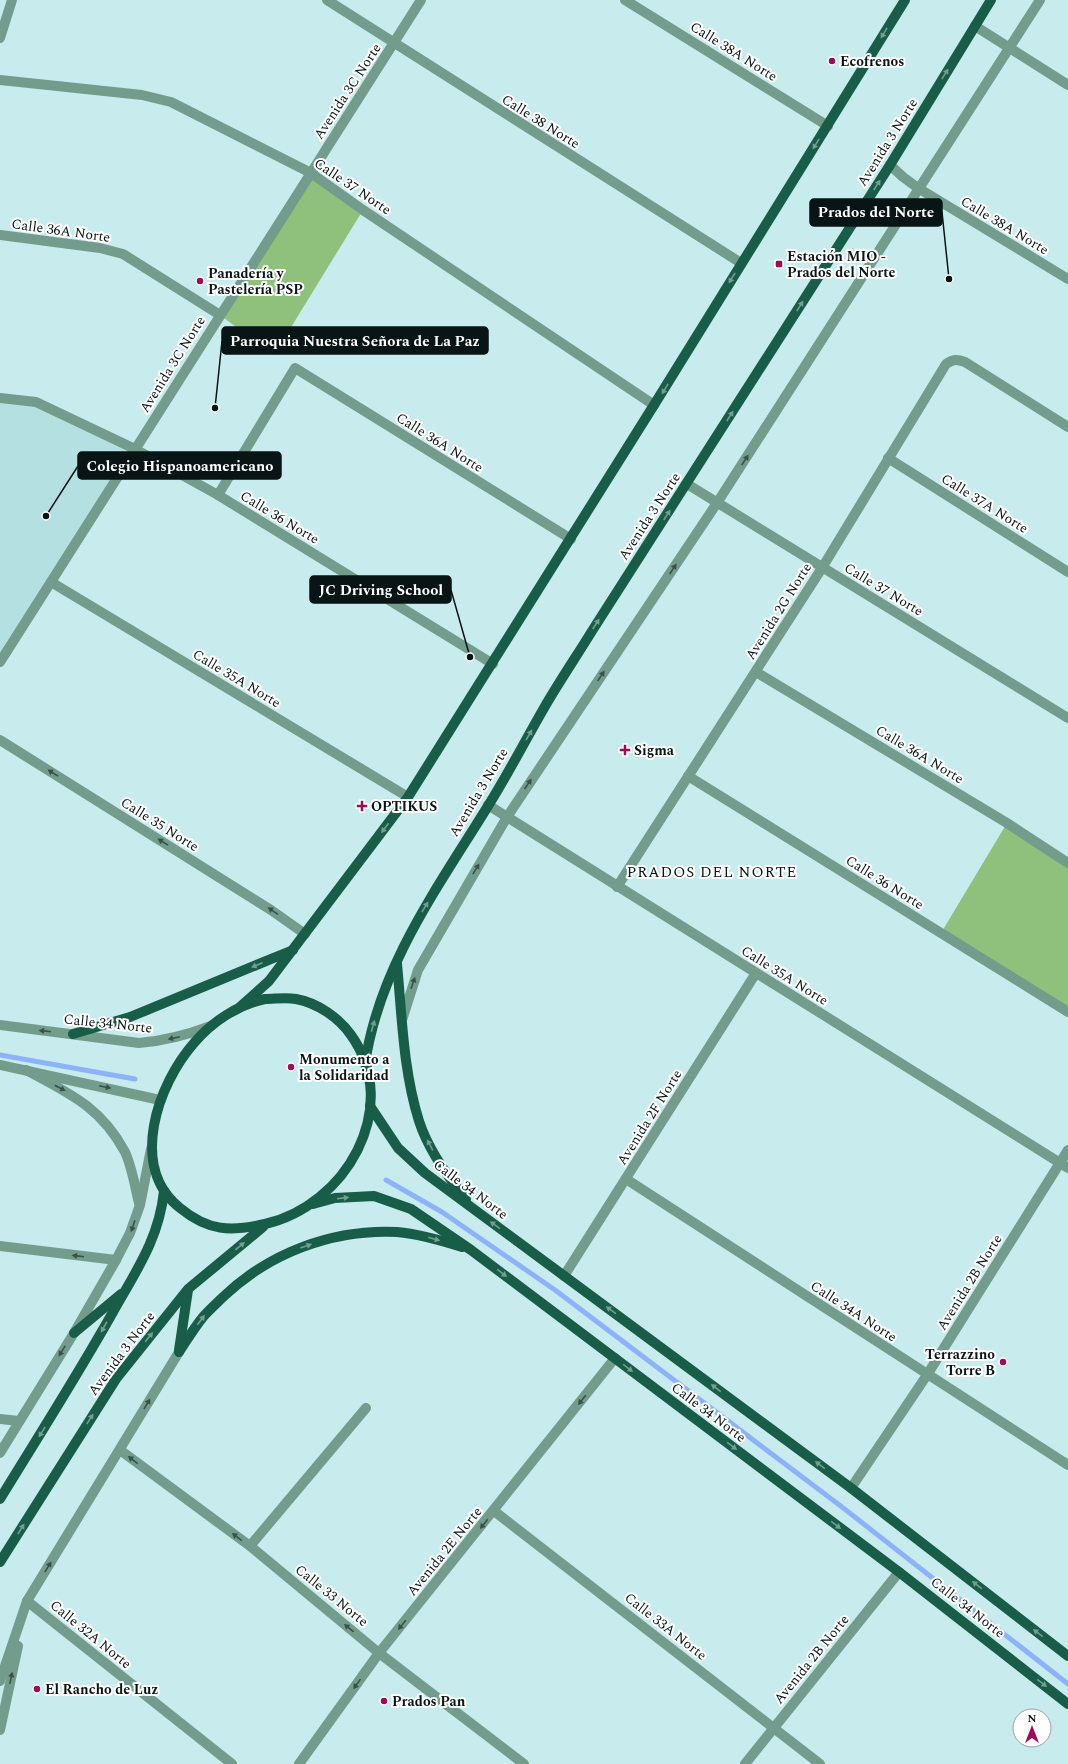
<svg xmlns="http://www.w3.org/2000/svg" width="1068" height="1764" font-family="Spectral,serif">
<rect width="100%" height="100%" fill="#c8ebed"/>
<!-- built -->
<polygon fill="#b4e0e2" points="0,398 36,402 135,449 0,662"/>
<!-- green -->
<g fill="#8fc17c">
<polygon points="311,173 363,210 274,355 220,315"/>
<polygon points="1007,823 1068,863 1068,1012 941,933"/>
</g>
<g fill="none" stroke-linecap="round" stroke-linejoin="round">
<!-- stream -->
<g stroke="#8db2f9" stroke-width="5">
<polyline points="0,1055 135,1079"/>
<polyline points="386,1180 442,1212 555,1290 842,1507 1068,1684"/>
</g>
<!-- minor -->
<g stroke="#749c8c" stroke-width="10">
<polyline points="327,0 741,263"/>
<polyline points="625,0 828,126"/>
<polyline points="975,26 1068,85"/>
<polyline points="0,38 12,0"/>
<polyline points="0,80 142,95 171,102 311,173 363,210 654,405"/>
<polyline points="890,165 903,177 918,188 1068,279"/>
<polyline points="0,235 100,248 123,254 220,315"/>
<polyline points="0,398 36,402 135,449 218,495 493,664"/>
<polyline points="888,458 1068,572"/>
<polyline points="687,484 1068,718"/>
<polyline points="218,495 295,368 571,539"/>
<polyline points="51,582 408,797"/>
<polyline points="0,662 421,0"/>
<polyline points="756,672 1007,823 1068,863"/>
<polyline points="0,740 271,910 305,934"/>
<polyline points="688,776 1068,1012"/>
<polyline points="488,805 1068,1168"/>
<path d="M617 887 822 568 946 364C953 359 957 359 965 362L1068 427"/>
<polyline points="402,1020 418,970 507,817 717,503 1040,0"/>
<path d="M0 1025 139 1043C164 1041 187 1035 211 1026"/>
<polyline points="0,1065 160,1100"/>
<path d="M26 1070C69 1093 101 1107 125 1152 132 1167 135 1187 139 1203"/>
<polyline points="626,1179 1068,1465"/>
<polyline points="0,1246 116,1260"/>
<polyline points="564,1276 756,973"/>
<polyline points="0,1419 19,1421"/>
<polyline points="120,1450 250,1546 379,1653 524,1764"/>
<polyline points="0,1453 74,1333 116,1260 130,1233 140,1205 151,1149"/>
<polyline points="851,1488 927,1375 1068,1150"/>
<polyline points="494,1511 820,1764"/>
<polyline points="250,1546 366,1408"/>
<polyline points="27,1601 232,1764"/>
<polyline points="0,1681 27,1601 179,1352"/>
<polyline points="0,1730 18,1646"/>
<polyline points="299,1764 379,1653 615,1358"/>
<polyline points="745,1764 899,1572"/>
</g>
<!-- major -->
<g stroke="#185d48" stroke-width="10">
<path d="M397 964C402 1016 403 1070 419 1121 428 1149 447 1176 466 1199"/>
<path d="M265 999C275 999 286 997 296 999 318 1003 339 1018 351 1035 403 1108 345 1206 265 1224 231 1232 208 1231 180 1208 128 1167 158 1084 194 1043 212 1022 237 1005 265 999Z"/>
<polyline points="240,1007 269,981 408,797 654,405 905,0"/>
<polyline points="73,1034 130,1017 293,950"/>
<path d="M365 1064C379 967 438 887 488 806 508 774 525 741 544 708 559 682 576 657 592 631L890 165 991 0"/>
<polyline points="370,1106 398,1148 425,1173 851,1488 1068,1656"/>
<polyline points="313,1204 335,1198 374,1196 411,1209 471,1250 899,1572 1068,1704"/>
<polyline points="74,1333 121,1294"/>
<polyline points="179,1350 188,1290"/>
<path d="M179 1352C187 1340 194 1328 203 1317 209 1310 216 1304 223 1297 269 1253 332 1229 397 1232 419 1234 440 1240 462 1247"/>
<path d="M0 1499C38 1437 77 1376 113 1312 136 1271 159 1239 164 1191"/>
<polyline points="0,1562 116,1379 188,1289 263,1227"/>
</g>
</g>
<!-- one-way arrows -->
<defs><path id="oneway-solid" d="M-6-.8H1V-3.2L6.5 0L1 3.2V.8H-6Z"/></defs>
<g fill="#749e91">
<use href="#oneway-solid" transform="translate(884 33) rotate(121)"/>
<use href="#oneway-solid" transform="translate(945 74) rotate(-58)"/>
<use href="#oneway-solid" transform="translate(816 144) rotate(122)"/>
<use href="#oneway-solid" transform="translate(877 185) rotate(-57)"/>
<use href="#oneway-solid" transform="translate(732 278) rotate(121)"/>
<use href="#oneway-solid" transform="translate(800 306) rotate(-58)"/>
<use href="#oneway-solid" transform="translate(665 389) rotate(121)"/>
<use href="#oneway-solid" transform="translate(730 416) rotate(-58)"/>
<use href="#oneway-solid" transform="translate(667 515) rotate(-57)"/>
<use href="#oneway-solid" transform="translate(596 624) rotate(-57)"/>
<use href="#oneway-solid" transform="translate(529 735) rotate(-60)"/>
<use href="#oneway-solid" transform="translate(385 828) rotate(127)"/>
<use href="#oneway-solid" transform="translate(425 907) rotate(-59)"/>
<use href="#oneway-solid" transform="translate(257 965) rotate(157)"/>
<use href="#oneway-solid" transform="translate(373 1026) rotate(-74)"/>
<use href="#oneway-solid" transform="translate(430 1145) rotate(-118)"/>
<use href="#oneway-solid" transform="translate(343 1198) rotate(-7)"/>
<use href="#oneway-solid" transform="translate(495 1225) rotate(-144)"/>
<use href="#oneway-solid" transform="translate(434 1239) rotate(16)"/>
<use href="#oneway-solid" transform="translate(240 1246) rotate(-39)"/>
<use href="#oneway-solid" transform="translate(306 1246) rotate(-19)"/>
<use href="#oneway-solid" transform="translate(502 1273) rotate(37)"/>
<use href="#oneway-solid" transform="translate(611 1310) rotate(-144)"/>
<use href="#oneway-solid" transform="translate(201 1320) rotate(-53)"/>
<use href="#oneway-solid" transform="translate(104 1327) rotate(119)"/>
<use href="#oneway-solid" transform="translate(149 1337) rotate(-51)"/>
<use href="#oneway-solid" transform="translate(628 1368) rotate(37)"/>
<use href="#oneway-solid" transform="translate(716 1388) rotate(-143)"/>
<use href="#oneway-solid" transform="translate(90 1419) rotate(-58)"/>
<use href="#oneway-solid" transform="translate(42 1432) rotate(122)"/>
<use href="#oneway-solid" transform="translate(732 1446) rotate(37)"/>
<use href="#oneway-solid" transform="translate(820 1465) rotate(-143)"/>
<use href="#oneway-solid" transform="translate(836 1525) rotate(37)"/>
<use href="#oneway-solid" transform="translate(21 1529) rotate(-58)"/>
<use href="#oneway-solid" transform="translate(977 1585) rotate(-142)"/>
<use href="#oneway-solid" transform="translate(1038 1633) rotate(-143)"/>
<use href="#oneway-solid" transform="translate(1042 1683) rotate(38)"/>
</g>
<g fill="#39514b">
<use href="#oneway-solid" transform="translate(745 460) rotate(-57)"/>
<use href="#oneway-solid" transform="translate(673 569) rotate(-56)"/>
<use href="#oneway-solid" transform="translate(601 676) rotate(-56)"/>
<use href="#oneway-solid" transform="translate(53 773) rotate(-148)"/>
<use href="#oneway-solid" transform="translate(528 784) rotate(-56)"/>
<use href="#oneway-solid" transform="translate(163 842) rotate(-148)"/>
<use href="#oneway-solid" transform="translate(476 869) rotate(-59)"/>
<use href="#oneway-solid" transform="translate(273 911) rotate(-146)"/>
<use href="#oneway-solid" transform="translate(413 983) rotate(-71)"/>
<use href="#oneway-solid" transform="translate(45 1031) rotate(-173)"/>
<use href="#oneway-solid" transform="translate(174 1038) rotate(168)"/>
<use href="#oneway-solid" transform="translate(105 1087) rotate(12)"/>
<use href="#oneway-solid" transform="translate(60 1088) rotate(28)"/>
<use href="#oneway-solid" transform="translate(133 1226) rotate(109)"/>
<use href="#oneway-solid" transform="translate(78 1256) rotate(-173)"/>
<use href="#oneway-solid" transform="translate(62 1351) rotate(122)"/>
<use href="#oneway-solid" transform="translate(582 1400) rotate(128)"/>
<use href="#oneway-solid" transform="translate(147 1404) rotate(-59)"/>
<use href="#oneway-solid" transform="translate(133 1460) rotate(-143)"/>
<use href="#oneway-solid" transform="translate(484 1524) rotate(129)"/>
<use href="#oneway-solid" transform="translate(237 1537) rotate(-143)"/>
<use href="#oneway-solid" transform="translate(48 1567) rotate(-58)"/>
<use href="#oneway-solid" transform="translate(402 1625) rotate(129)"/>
<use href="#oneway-solid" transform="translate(349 1628) rotate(-141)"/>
<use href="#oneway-solid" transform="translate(11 1678) rotate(-78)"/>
<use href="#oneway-solid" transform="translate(357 1684) rotate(126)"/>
</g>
<!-- markers -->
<g fill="#9e0c57" stroke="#fff" stroke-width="1.5">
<circle cx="832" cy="61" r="4"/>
<rect x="775" y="260" width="8" height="8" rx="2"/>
<circle cx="200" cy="281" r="4"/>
<path d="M623 744h4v4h4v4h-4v4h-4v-4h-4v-4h4z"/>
<path d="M360 800h4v4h4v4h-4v4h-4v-4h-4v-4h4z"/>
<circle cx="291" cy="1067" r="4"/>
<circle cx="1003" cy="1362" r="4"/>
<circle cx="37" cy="1689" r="4"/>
<circle cx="384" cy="1701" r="4"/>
</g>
<g text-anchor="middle" stroke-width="4" stroke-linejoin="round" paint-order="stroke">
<!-- street labels -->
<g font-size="14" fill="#081415" stroke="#fff">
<text transform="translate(734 51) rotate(32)" y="5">Calle 38A Norte</text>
<text transform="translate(347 91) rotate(-57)" y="5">Avenida 3C Norte</text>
<text transform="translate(541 121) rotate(32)" y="5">Calle 38 Norte</text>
<text transform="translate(887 142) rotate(-58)" y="5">Avenida 3 Norte</text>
<text transform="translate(353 186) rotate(34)" y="5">Calle 37 Norte</text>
<text transform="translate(1005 225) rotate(31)" y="5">Calle 38A Norte</text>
<text transform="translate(61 230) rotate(8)" y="5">Calle 36A Norte</text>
<text transform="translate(172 364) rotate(-58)" y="5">Avenida 3C Norte</text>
<text transform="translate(440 442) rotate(32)" y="5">Calle 36A Norte</text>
<text transform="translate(985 503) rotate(32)" y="5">Calle 37A Norte</text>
<text transform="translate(649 516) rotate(-57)" y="5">Avenida 3 Norte</text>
<text transform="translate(280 517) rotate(31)" y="5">Calle 36 Norte</text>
<text transform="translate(884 589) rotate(31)" y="5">Calle 37 Norte</text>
<text transform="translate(778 611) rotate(-58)" y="5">Avenida 2G Norte</text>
<text transform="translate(237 678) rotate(31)" y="5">Calle 35A Norte</text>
<text transform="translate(920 754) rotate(31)" y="5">Calle 36A Norte</text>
<text transform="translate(478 792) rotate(-59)" y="5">Avenida 3 Norte</text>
<text transform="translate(160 824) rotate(32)" y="5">Calle 35 Norte</text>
<text transform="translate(885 882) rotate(32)" y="5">Calle 36 Norte</text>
<text transform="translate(785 975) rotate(32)" y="5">Calle 35A Norte</text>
<text transform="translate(108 1023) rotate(6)" y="5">Calle 34 Norte</text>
<text transform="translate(649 1117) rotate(-58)" y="5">Avenida 2F Norte</text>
<text transform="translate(471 1189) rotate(37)" y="5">Calle 34 Norte</text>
<text transform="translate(969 1282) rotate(-58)" y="5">Avenida 2B Norte</text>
<text transform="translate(854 1311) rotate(33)" y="5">Calle 34A Norte</text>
<text transform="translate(121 1353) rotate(-53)" y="5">Avenida 3 Norte</text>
<text transform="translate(709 1412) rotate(37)" y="5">Calle 34 Norte</text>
<text transform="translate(444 1551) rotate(-51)" y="5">Avenida 2E Norte</text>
<text transform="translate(332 1595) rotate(39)" y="5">Calle 33 Norte</text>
<text transform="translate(968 1607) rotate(38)" y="5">Calle 34 Norte</text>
<text transform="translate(666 1626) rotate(38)" y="5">Calle 33A Norte</text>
<text transform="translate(91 1634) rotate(39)" y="5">Calle 32A Norte</text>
<text transform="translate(811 1659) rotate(-51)" y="5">Avenida 2B Norte</text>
</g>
<!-- poi labels -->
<g font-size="14" font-weight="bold" fill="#081415" stroke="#fff" text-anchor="start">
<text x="840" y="66">Ecofrenos</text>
<text x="787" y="261">Estación MIO -<tspan x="787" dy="16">Prados del Norte</tspan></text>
<text x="208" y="278">Panadería y<tspan x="208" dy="16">Pastelería PSP</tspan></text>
<text x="634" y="755">Sigma</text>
<text x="371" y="811">OPTIKUS</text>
<text x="299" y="1064">Monumento a<tspan x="299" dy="16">la Solidaridad</tspan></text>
<text x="995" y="1359" text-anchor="end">Terrazzino<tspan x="995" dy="16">Torre B</tspan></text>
<text x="45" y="1694">El Rancho de Luz</text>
<text x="392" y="1706">Prados Pan</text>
</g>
<!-- neighbourhood labels -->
<g font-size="15" letter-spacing="1" fill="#081415" stroke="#fff">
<text x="712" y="877">PRADOS DEL NORTE</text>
</g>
</g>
<!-- callouts -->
<path fill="none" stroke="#081415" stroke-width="1.5" d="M949 279L942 212M215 408L222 341M46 516L78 466M470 657L451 590"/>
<g fill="#081415" stroke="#fff" stroke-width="1.5">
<circle cx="949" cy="279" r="4"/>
<circle cx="215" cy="408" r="4"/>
<circle cx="46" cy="516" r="4"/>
<circle cx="470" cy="657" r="4"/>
</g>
<g fill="#081415" stroke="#081415" stroke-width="1.5">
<rect x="810" y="199" width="132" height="27" rx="4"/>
<rect x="222" y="327" width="266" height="27" rx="4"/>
<rect x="78" y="452" width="203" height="27" rx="4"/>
<rect x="310" y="576" width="141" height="27" rx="4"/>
</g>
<g font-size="15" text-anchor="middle" font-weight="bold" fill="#fff">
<text x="876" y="217">Prados del Norte</text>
<text x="355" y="346">Parroquia Nuestra Señora de La Paz</text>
<text x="180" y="471">Colegio Hispanoamericano</text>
<text x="381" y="595">JC Driving School</text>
</g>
<!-- north arrow -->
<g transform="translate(1032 1728)"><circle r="19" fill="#ffffff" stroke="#9ca1a1"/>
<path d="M0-3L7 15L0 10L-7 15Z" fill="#9e0c57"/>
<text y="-6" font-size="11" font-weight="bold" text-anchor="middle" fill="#081415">N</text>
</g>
</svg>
